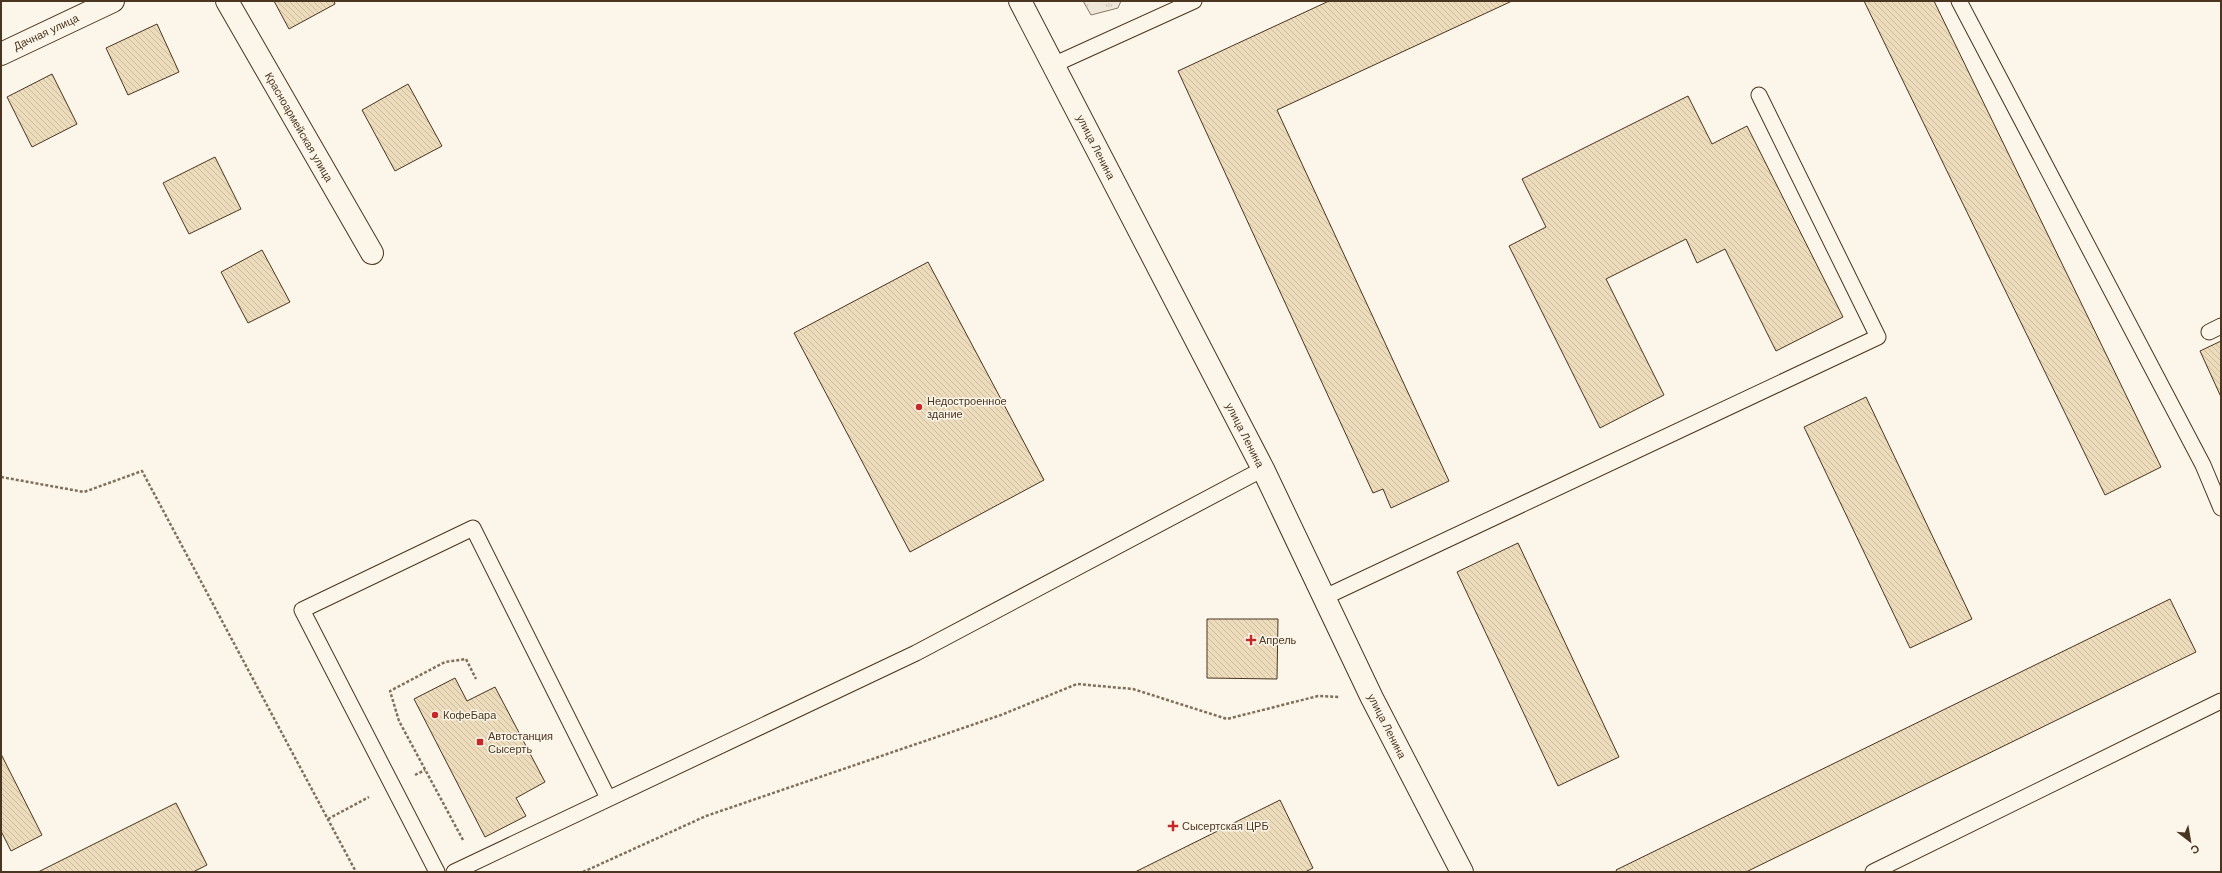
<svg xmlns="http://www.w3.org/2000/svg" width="2222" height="873" font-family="Helvetica,sans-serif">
<defs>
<pattern id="grass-tufts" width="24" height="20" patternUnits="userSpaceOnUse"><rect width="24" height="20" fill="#ede6d9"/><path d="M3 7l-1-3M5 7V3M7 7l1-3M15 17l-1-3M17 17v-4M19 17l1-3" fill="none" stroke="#cdc6ba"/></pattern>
<pattern id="building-back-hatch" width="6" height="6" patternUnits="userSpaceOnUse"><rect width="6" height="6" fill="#ecdcbc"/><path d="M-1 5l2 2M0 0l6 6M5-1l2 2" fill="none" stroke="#ccbda1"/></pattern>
</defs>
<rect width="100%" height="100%" fill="#fbf6e9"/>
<!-- grass -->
<polygon fill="url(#grass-tufts)" stroke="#887966" points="1083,1 1121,1 1118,8 1091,15"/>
<!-- building -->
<g fill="url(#building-back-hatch)" stroke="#4a3520">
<polygon points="274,1 334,1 335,4 289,29"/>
<polygon points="1329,1 1512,1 1277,110 1449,481 1391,508 1383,489 1373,493 1178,71"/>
<polygon points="1864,1 1934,1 2161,467 2105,495"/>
<polygon points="157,24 179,72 128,95 106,48"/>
<polygon points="52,74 77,124 32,147 7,97"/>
<polygon points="408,84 442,146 395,171 362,110"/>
<polygon points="1688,96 1712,144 1747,126 1843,317 1776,351 1725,249 1697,263 1686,239 1606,279 1664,395 1600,428 1509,246 1546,227 1522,179"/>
<polygon points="215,157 241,209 189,234 163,183"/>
<polygon points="262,250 290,302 248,323 221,272"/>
<polygon points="928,262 1044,480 910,552 794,333"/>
<polygon points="2221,341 2221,397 2200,351"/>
<polygon points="1866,397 1972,619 1910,648 1804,427"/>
<polygon points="1518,543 1619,757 1558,786 1457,572"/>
<polygon points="2170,599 2196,652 1746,872 1617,872 1616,870"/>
<polygon points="1207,619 1278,619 1277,679 1207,678"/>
<polygon points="455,678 467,701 495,687 545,782 516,798 526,816 485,837 414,699"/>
<polygon points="1,754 42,835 11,851 1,831"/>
<polygon points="1280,800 1313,868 1305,872 1135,872"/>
<polygon points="176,803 207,865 193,872 38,872"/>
</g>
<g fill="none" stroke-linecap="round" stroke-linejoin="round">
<defs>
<g id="lane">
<polyline points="1959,1 2203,465 2221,508"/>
<polyline points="1053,65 1194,1"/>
<polyline points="2209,332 2221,326"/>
<polyline points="1325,597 1878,337 1759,95"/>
<polyline points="437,872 302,610 473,528 608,798"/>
<polyline points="454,872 916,653 1263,469"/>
<polyline points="1873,872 2221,701"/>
</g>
<g id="street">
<polyline points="227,1 372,253"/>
<polyline points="1020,1 1263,469 1372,698 1462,872"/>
<polyline points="1,54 113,1"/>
</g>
</defs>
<!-- lane casing -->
<use href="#lane" stroke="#4a3520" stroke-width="17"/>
<!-- street casing -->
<use href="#street" stroke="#4a3520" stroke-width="24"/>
<!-- path -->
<g stroke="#7f6f5c" stroke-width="2.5" stroke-dasharray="3 2" stroke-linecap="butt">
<polyline points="1,477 84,492 142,471 356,872"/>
<polyline points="415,775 425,770"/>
<polyline points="328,819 369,797"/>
<polyline points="463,840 399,721 390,691 445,662 466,659 476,679"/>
<polyline points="583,872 706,816 1001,715 1077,684 1133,689 1227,719 1318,696 1340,697"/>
</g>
<!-- lane -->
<use href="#lane" stroke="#fbf6e9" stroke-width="15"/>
<!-- street -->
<use href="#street" stroke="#fbf6e9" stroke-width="22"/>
</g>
<!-- markers -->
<g fill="#c62828" stroke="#fbf6e9" stroke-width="1.5">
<circle cx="919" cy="407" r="4"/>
<path d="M1249 634h4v4h4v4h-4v4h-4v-4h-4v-4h4z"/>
<circle cx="435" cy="715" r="4"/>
<rect x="476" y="738" width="8" height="8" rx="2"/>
<path d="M1171 820h4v4h4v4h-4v4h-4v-4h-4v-4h4z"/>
</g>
<g text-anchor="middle" stroke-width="3" stroke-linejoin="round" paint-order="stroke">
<!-- street labels -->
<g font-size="11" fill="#4a3520" stroke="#fbf6e9">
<text transform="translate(46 32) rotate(-25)" y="4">Дачная улица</text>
<text transform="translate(299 127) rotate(60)" y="4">Красноармейская улица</text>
<text transform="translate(1096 147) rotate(63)" y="4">улица Ленина</text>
<text transform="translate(1245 435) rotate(63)" y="4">улица Ленина</text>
<text transform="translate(1387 726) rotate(63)" y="4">улица Ленина</text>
</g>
<!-- poi labels -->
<g font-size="11" fill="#4a3520" stroke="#fbf6e9" text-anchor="start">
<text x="927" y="405">Недостроенное<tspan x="927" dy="13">здание</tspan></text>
<text x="1259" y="644">Апрель</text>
<text x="443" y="719">КофеБара</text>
<text x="488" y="740">Автостанция<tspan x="488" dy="13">Сысерть</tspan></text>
<text x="1182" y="830">Сысертская ЦРБ</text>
</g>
</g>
<!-- border -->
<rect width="2222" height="873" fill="none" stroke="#4a3520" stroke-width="4"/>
<!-- north arrow -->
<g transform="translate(2190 841) rotate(149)" stroke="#fbf6e9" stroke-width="3" paint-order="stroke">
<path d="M0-3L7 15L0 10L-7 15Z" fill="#4a3520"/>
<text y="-6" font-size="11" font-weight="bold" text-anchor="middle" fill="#4a3520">С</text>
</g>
</svg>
